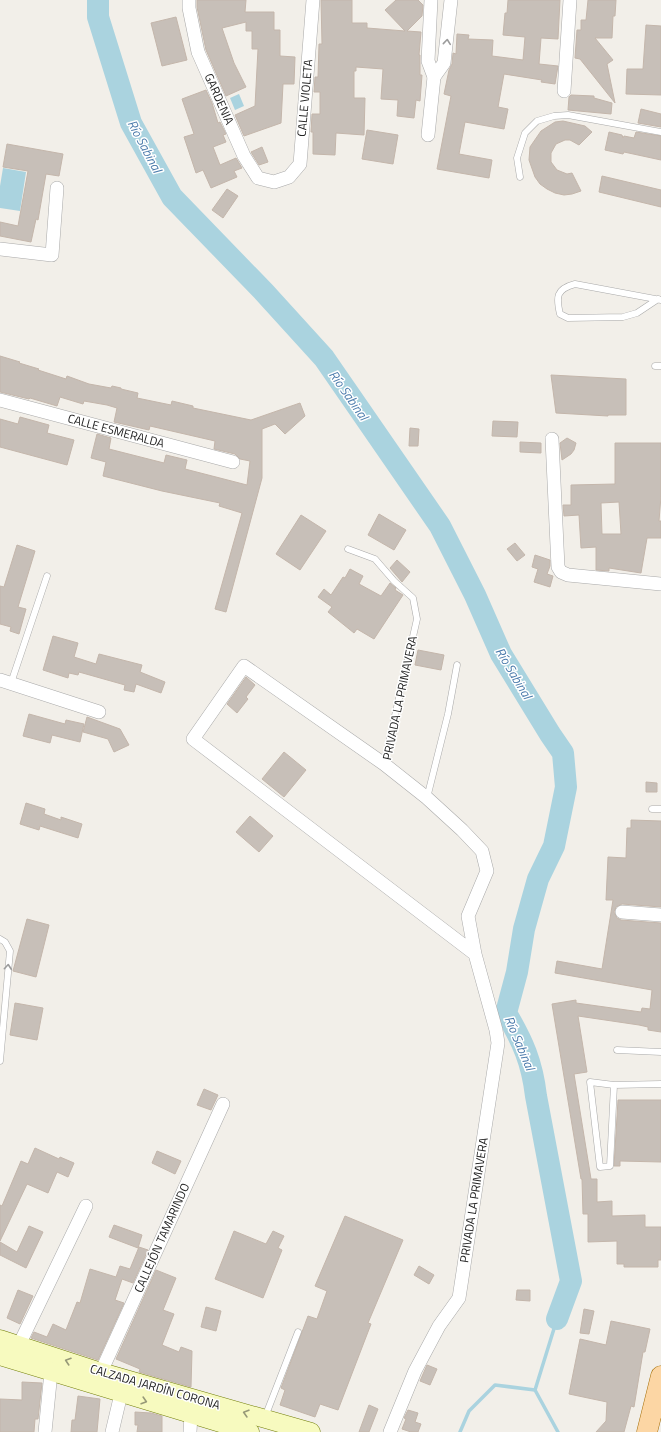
<svg xmlns="http://www.w3.org/2000/svg" width="661" height="1432" font-family="'Titillium Web',sans-serif">
<rect width="100%" height="100%" fill="#f2efe9"/>
<!-- water -->
<g fill="#aad3df">
<polygon points="239,94 244,106 235,110 230,98"/>
<polygon points="3,168 26,172 20,211 0,208 0,186"/>
</g>
<g fill="none" stroke-linecap="round" stroke-linejoin="round">
<!-- stream -->
<g stroke="#aad3df" stroke-width="3.5">
<polyline points="557,1319 535,1390 558,1432"/>
<polyline points="460,1432 469,1411 495,1385 535,1390"/>
</g>
<!-- river -->
<path stroke="#aad3df" stroke-width="22" d="M98 0V17L131 123 172 197 264 292 324 358 440 526 475 595 501 654 550 734 563 753 566 787 554 846 538 879 524 929 517 972 506 1013C523 1042 532 1062 536 1096L571 1281 557 1319"/>
</g>
<!-- building -->
<g fill="#c7bfb8" stroke="#c4b6ab" fill-rule="evenodd">
<polygon points="197,0 246,0 245,12 274,12 274,30 280,30 280,56 295,57 294,84 283,84 281,123 244,136 235,115 255,106 258,49 252,49 252,31 246,31 246,22 222,28 234,63 246,87 226,96 206,50 197,7"/>
<polygon points="321,0 352,0 352,23 367,23 367,28 405,31 385,10 396,0 418,0 423,5 422,16 407,31 421,32 419,55 420,55 420,75 422,75 420,101 416,100 414,118 397,116 398,100 381,99 383,69 356,67 356,71 354,71 354,98 365,98 364,135 336,133 335,155 313,154 313,132 311,132 312,114 320,114 320,92 314,92 315,77 318,77 319,44 322,44"/>
<polygon points="508,0 560,0 558,39 541,38 539,64 558,66 555,84 541,82 542,80 504,74 498,107 508,109 504,129 465,122 459,154 492,160 489,178 437,169 451,96 444,94 449,70 452,64 453,53 456,54 457,34 469,35 468,39 493,40 492,56 523,60 525,37 503,35 505,13 507,13"/>
<polygon points="588,0 616,0 615,16 613,16 612,38 595,38 613,60 607,64 615,103 580,59 575,58 577,30 581,30 581,20 586,20"/>
<polygon points="176,17 187,60 162,66 151,23"/>
<polygon points="646,25 661,26 661,95 626,94 627,69 643,69"/>
<polygon points="206,90 212,103 218,123 220,122 226,134 223,135 226,142 213,147 220,165 236,158 242,168 234,171 237,177 211,188 203,170 196,173 184,137 194,134 182,99"/>
<polygon points="571,95 594,96 594,98 612,103 611,114 568,110 569,97"/>
<polygon points="641,109 661,114 661,127 638,123"/>
<polygon points="563,121 585,126 592,132 579,145 570,140 565,140 556,144 551,153 551,162 557,170 567,174 572,173 581,191 572,194 564,195 555,193 547,189 540,184 535,177 529,160 530,147 541,131 555,122"/>
<polygon points="367,130 398,135 393,164 362,159"/>
<polygon points="609,132 622,135 623,138 624,136 634,138 636,132 661,136 661,160 624,152 623,154 605,150"/>
<polygon points="7,144 63,154 59,176 46,174 38,220 36,219 31,242 0,236 0,222 18,226 28,171 3,167"/>
<polygon points="262,147 268,162 259,165 251,152"/>
<polygon points="602,176 661,190 661,207 599,192"/>
<polygon points="227,189 238,196 223,218 212,210"/>
<polygon points="0,356 20,362 19,363 39,369 38,370 66,379 67,376 89,384 111,388 112,386 121,388 121,389 138,393 137,398 171,405 172,401 193,406 193,408 251,420 300,403 305,416 285,434 275,424 262,429 262,478 226,612 215,609 242,513 219,506 220,503 162,491 103,476 106,462 91,458 97,434 111,438 109,449 164,463 166,455 187,460 185,469 247,485 250,461 240,459 235,454 214,449 215,441 150,426 149,430 114,422 117,408 107,405 84,401 83,404 60,397 57,406 30,398 29,399 0,392"/>
<polygon points="551,375 626,379 626,415 608,415 608,416 556,413"/>
<polygon points="20,417 49,425 47,433 74,440 67,465 0,447 0,419 18,424"/>
<polygon points="493,421 518,422 517,437 492,436"/>
<polygon points="410,428 419,429 418,446 409,446"/>
<polygon points="567,438 576,443 574,450 571,454 562,460 560,443"/>
<polygon points="520,442 541,443 541,453 520,452"/>
<path d="M615 443H661V496L659 521H661V538H647L641 573 609 568V571L596 570V547L581 548 579 515 564 516 563 505H571V485L615 484ZM619 502 621 534H602L601 503Z"/>
<polygon points="379,514 406,530 394,550 368,535"/>
<polygon points="301,515 326,531 300,570 276,554"/>
<polygon points="515,543 525,555 517,561 507,549"/>
<polygon points="17,545 35,551 18,607 26,609 19,634 10,631 11,627 0,624 0,586 4,587"/>
<polygon points="535,555 550,560 550,566 547,574 553,576 550,587 534,582 538,569 532,567"/>
<polygon points="397,560 410,572 402,582 390,568"/>
<polygon points="350,569 363,576 359,584 381,596 390,583 396,588 395,590 403,595 374,639 357,629 354,633 328,612 332,607 318,597 324,589 331,595 343,577 345,578"/>
<polygon points="53,636 78,643 74,657 96,664 99,654 142,665 140,672 165,682 161,693 136,684 134,692 124,690 125,685 79,672 78,675 69,673 68,678 43,670"/>
<polygon points="418,650 444,655 441,670 415,665"/>
<polygon points="246,677 255,685 246,697 248,699 237,713 227,704"/>
<polygon points="29,714 65,724 66,720 84,724 80,742 52,735 50,743 23,736"/>
<polygon points="87,717 120,729 129,745 114,752 108,739 83,732"/>
<polygon points="284,752 306,770 284,797 262,779"/>
<polygon points="646,782 657,783 657,792 646,792"/>
<polygon points="26,803 45,809 44,814 61,820 61,817 82,824 78,838 40,826 39,830 20,824"/>
<polygon points="250,816 273,836 259,852 236,832"/>
<polygon points="631,820 661,821 661,907 622,904 616,907 614,912 617,918 621,920 661,923 661,1032 648,1030 648,1027 639,1025 578,1016 587,1072 574,1074 591,1179 597,1179 597,1202 612,1201 612,1216 645,1215 645,1227 661,1227 661,1260 658,1260 658,1267 624,1267 624,1264 617,1264 617,1241 588,1242 588,1214 583,1214 582,1179 581,1179 552,1004 576,1000 576,1003 641,1012 642,1008 650,1009 652,990 555,973 557,961 602,969 613,900 606,900 608,857 626,858 627,828 631,828"/>
<polygon points="27,919 49,925 36,977 13,971"/>
<polygon points="15,1003 43,1008 37,1040 10,1035"/>
<polygon points="204,1089 218,1095 211,1110 197,1105"/>
<polygon points="618,1100 661,1100 661,1162 620,1161 620,1166 614,1166"/>
<polygon points="35,1148 59,1159 60,1157 74,1163 68,1177 57,1172 48,1193 27,1184 0,1241 0,1205 2,1206 21,1161 28,1164"/>
<polygon points="157,1151 181,1161 175,1174 152,1163"/>
<polygon points="345,1216 403,1240 368,1323 371,1324 338,1410 320,1404 315,1417 280,1405 285,1390 281,1388 308,1316 317,1319 327,1291 315,1286"/>
<polygon points="114,1225 142,1235 138,1248 109,1237"/>
<polygon points="29,1226 43,1232 26,1268 0,1255 0,1242 17,1252"/>
<polygon points="234,1231 266,1244 273,1231 284,1236 278,1248 282,1250 263,1298 215,1279"/>
<polygon points="139,1247 148,1250 133,1283 122,1279 115,1300 124,1303 98,1360 31,1338 34,1332 47,1337 53,1324 66,1330 77,1302 80,1303 90,1269 116,1277 120,1266 130,1269"/>
<polygon points="419,1266 434,1275 429,1284 414,1275"/>
<polygon points="156,1270 176,1278 163,1310 174,1314 162,1345 179,1352 181,1347 192,1351 191,1387 139,1372 140,1369 116,1359"/>
<polygon points="18,1290 33,1296 20,1324 7,1318"/>
<polygon points="517,1290 530,1290 530,1301 516,1300"/>
<polygon points="206,1307 221,1311 216,1331 201,1327"/>
<polygon points="584,1309 594,1311 589,1334 580,1333"/>
<polygon points="611,1321 650,1329 645,1352 643,1352 634,1407 631,1406 624,1432 596,1432 606,1421 607,1402 569,1394 580,1339 606,1345"/>
<polygon points="427,1365 437,1369 430,1385 420,1381"/>
<polygon points="22,1382 42,1383 38,1419 35,1419 34,1432 0,1432 0,1399 22,1400"/>
<polygon points="78,1396 100,1399 97,1432 71,1432 72,1420 75,1420"/>
<polygon points="369,1405 378,1409 369,1432 359,1432"/>
<polygon points="408,1410 418,1413 415,1422 421,1424 418,1432 411,1432 402,1429 406,1419 404,1418"/>
<polygon points="135,1412 151,1413 162,1416 162,1432 137,1432 138,1425 135,1425"/>
</g>
<g fill="none" stroke-linecap="round" stroke-linejoin="round">
<defs>
<g id="lane">
<polyline points="520,177 517,158 525,133 537,121 554,116 568,115 661,132"/>
<path d="M658 299 637 313 623 317 568 318 560 314C556 297 556 289 575 284L661 300"/>
<polyline points="655,366 661,366"/>
<polyline points="348,549 375,559 394,581 413,598 417,619 384,764"/>
<polyline points="11,683 47,576"/>
<polyline points="427,798 448,714 457,665"/>
<polyline points="652,809 661,809"/>
<polyline points="0,939 5,942 10,951 0,1061"/>
<polyline points="617,1050 661,1052"/>
<polyline points="614,1085 610,1166 600,1167 590,1082 614,1085 661,1084"/>
<polyline points="265,1417 298,1332"/>
</g>
<g id="street">
<polyline points="189,0 189,8 198,52 244,156 258,178 274,182 289,177 300,164 313,0"/>
<polyline points="434,77 444,63 451,0"/>
<polyline points="564,91 570,0"/>
<polyline points="428,135 434,77 428,61 431,0"/>
<polyline points="0,249 52,255 57,188"/>
<polyline points="0,400 233,462"/>
<polyline points="552,439 558,567 561,572 568,575 661,584"/>
<polyline points="0,680 99,712"/>
<polyline points="622,912 661,915"/>
<polyline points="19,1345 86,1206"/>
<polyline points="101,1372 223,1104"/>
<polyline points="45,1432 51,1372"/>
<polyline points="112,1432 121,1394"/>
<polyline points="190,1432 191,1415"/>
<polyline points="390,1432 415,1371 439,1326 459,1298 498,1043 496,1030 475,954 468,916 487,871 482,851 462,830 427,798 384,764 244,666 193,739 475,954"/>
</g>
<g id="secondary">
<polyline points="0,1339 101,1372 311,1432"/>
<polyline points="0,1356 250,1432"/>
</g>
<polyline id="primary" points="647,1432 661,1376"/>
</defs>
<!-- lane casing -->
<use href="#lane" stroke="#a9a9a9" stroke-width="7"/>
<!-- street casing -->
<use href="#street" stroke="#a9a9a9" stroke-width="14"/>
<!-- secondary casing -->
<use href="#secondary" stroke="#707d05" stroke-width="19"/>
<!-- primary casing -->
<use href="#primary" stroke="#a06b00" stroke-width="21"/>
<!-- lane -->
<use href="#lane" stroke="#fff" stroke-width="6"/>
<!-- street -->
<use href="#street" stroke="#fff" stroke-width="13"/>
<!-- secondary -->
<use href="#secondary" stroke="#f7fabf" stroke-width="18"/>
<!-- primary -->
<use href="#primary" stroke="#fcd6a4" stroke-width="20"/>
</g>
<!-- one-way arrows -->
<defs><path id="oneway-chevron" d="M-2-3.5L2.5 0L-2 3.5" fill="none" stroke-width="1.6" stroke-linecap="round" stroke-linejoin="round"/></defs>
<g stroke="#9c9c9c">
<use href="#oneway-chevron" transform="translate(447 42) rotate(-84)"/>
<use href="#oneway-chevron" transform="translate(8 967) rotate(-85)"/>
</g>
<g stroke="#979978">
<use href="#oneway-chevron" transform="translate(68 1361) rotate(-162)"/>
<use href="#oneway-chevron" transform="translate(144 1401) rotate(17)"/>
<use href="#oneway-chevron" transform="translate(246 1413) rotate(-164)"/>
</g>
<g text-anchor="middle" stroke-width="3" stroke-linejoin="round" paint-order="stroke">
<!-- street labels -->
<g font-size="12" fill="#222" stroke="#fff">
<text transform="translate(305 98) rotate(-85)" y="4">CALLE VIOLETA</text>
<text transform="translate(219 99) rotate(66)" y="4">GARDENIA</text>
<text transform="translate(116 431) rotate(15)" y="4">CALLE ESMERALDA</text>
<text transform="translate(400 698) rotate(-78)" y="4">PRIVADA LA PRIMAVERA</text>
<text transform="translate(474 1200) rotate(-81)" y="4">PRIVADA LA PRIMAVERA</text>
<text transform="translate(162 1238) rotate(-66)" y="4">CALLEJÓN TAMARINDO</text>
<text transform="translate(155 1387) rotate(16)" y="4">CALZADA JARDÍN CORONA</text>
</g>
<!-- water labels -->
<g font-size="13" font-style="italic" fill="#4a7aab" stroke="#fff">
<text transform="translate(145 146) rotate(62)" y="5">Río Sabinal</text>
<text transform="translate(349 395) rotate(55)" y="5">Río Sabinal</text>
<text transform="translate(514 673) rotate(59)" y="5">Río Sabinal</text>
<text transform="translate(520 1043) rotate(67)" y="5">Río Sabinal</text>
</g>
</g>
</svg>
